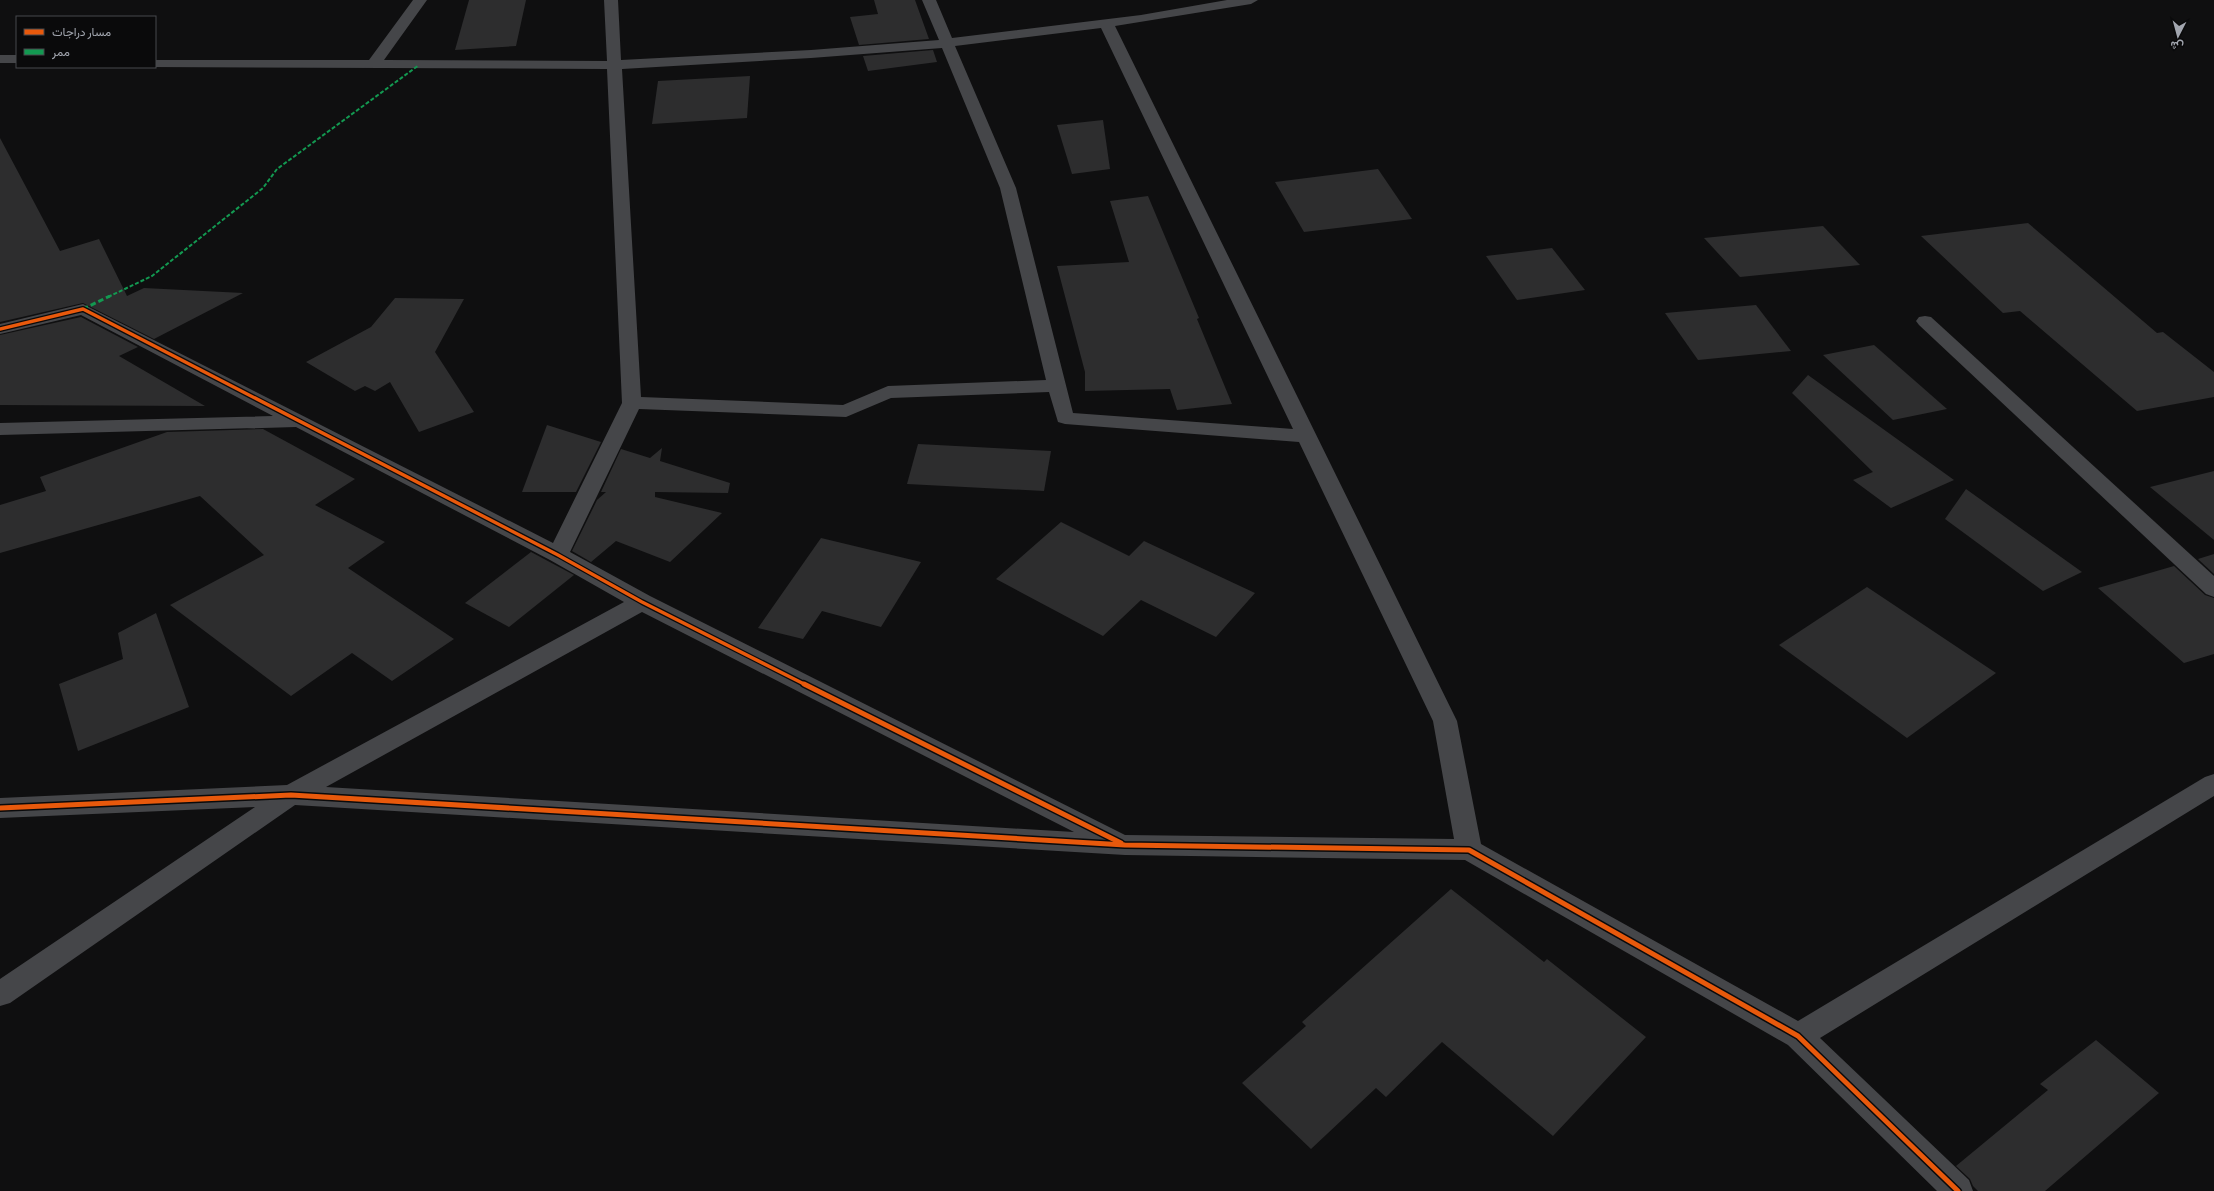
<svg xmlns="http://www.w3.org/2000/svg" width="2214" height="1191" font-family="'Sofia Sans Condensed',Vazirmatn,sans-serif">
<rect width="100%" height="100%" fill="#0f0f10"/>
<!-- building -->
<g fill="#2d2d2e">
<polygon points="469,0 526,0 516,46 455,50"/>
<polygon points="874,0 915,0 929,39 859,45 850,17 878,14"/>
<polygon points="933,50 937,62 868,71 863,56"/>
<polygon points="750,76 747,118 652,124 658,81"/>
<polygon points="1103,120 1110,169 1072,174 1057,125"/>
<polygon points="0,138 60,251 99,239 127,296 144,288 243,293 154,339 83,303 0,322"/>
<polygon points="1378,169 1412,219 1304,232 1275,182"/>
<polygon points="1148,196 1199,318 1197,319 1232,404 1177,410 1170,389 1085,391 1085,372 1057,266 1129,262 1110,201"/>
<polygon points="2028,223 2157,333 2163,332 2214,372 2214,397 2137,411 2020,311 2003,313 1921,236"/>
<polygon points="1823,226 1860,265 1740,277 1704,238"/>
<polygon points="1552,248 1585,290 1517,300 1486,256"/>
<polygon points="395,298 464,299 435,352 474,412 419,432 390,382 375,391 365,386 355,391 306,362 371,327"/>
<polygon points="1756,305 1791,351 1698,360 1665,313"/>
<polygon points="81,317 138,347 119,356 205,406 0,405 0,335"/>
<polygon points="1874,345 1947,409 1893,420 1823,355"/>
<polygon points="1808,375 1954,480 1891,508 1853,480 1873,472 1792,393"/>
<polygon points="547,425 601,442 576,492 522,492"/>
<polygon points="263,429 355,479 315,505 385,542 348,568 454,639 392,681 352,653 291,696 170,605 264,555 200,496 0,553 0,505 46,491 40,477 167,432"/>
<polygon points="918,444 1051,451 1044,491 907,484"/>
<polygon points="662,448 660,461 730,483 728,493 655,492 655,497 722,513 670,562 616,541 591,562 572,551 597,500 606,492 601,492 621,449 650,458"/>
<polygon points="2214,471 2214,540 2150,487"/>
<polygon points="1966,489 2082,572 2043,591 1945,519"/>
<polygon points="1061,522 1129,556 1144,541 1255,593 1216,637 1141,600 1103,636 996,579"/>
<polygon points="821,538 921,562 881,627 822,611 803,639 758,628"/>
<polygon points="531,552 574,575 509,627 465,603"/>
<polygon points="2214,554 2214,574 2198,559"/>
<polygon points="2174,566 2205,595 2214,598 2214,654 2184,663 2098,588"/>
<polygon points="1867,587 1996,673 1907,738 1779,645"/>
<polygon points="156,613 189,707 78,751 59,684 123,659 118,633"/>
<polygon points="1451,889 1544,962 1547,959 1646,1037 1553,1136 1442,1042 1386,1097 1376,1088 1311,1149 1242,1083 1306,1026 1302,1022"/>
<polygon points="2096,1040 2159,1093 2045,1191 1978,1191 1973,1186 1970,1179 1956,1166 2048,1090 2040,1084"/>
</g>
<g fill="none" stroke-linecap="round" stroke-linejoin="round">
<!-- minor -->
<g fill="#454649" fill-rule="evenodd">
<path d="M413 0H427L384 60 607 61 604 0H618L621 60 811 50 939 40 922 0H936L952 38 1141 15 1227 0H1258L1251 4 1115 26 1457 721 1481 844 1798 1021 2205 777 2214 774V796L1820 1038 1969 1180 1973 1191H1937L1788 1045 1465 860 1125 855 295 805 10 1003 0 1006V979L255 807 0 818V798L287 785 624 602 550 560 296 427 0 435V423L273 416 81 315 0 334V324L83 304 553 543 622 403 607 69 150 67H155V60H369ZM1101 28 1293 429 1073 413 1016 188 955 46ZM942 48 1000 188 1046 380 888 386 843 405 641 397 622 69 811 58ZM1049 392 1058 422 1065 424 1299 442 1433 721 1454 839 1125 835 650 596 570 552 639 409 846 417 891 398ZM642 612 1074 832 326 787Z"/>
<rect x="0" y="55" width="17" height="8"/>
<polygon points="1925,316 1931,317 2214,576 2214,597 2206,594 1919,325 1916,321 1919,317"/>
</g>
<!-- quiet-far1 -->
<polyline stroke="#139951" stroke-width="2" stroke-dasharray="4 2" stroke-linecap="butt" points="108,297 152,276 263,188 277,169 419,65"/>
<!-- quiet -->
<polyline stroke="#139951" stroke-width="3" stroke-dasharray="5.5 3" stroke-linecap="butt" points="83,309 110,296"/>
<defs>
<polyline id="cycleway-far1" points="0,329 83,309 558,555 642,602 806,685"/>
<g id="cycleway">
<polyline points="804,684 1121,843"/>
<polyline points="0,808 291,795 1125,845 1469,850 1798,1036 1958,1191"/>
</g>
</defs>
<!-- cycleway-far1 casing -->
<use href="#cycleway-far1" stroke="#0a0a0b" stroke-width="6"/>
<!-- cycleway casing -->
<use href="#cycleway" stroke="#0a0a0b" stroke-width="8"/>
<!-- cycleway-far1 -->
<use href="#cycleway-far1" stroke="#e8590c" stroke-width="3.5"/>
<!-- cycleway -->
<use href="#cycleway" stroke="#e8590c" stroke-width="5"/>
</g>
<!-- legend -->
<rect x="16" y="16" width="140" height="52" fill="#0a0a0b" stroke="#47484d"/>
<rect x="24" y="29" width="20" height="6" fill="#e8590c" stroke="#47484d"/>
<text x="52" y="36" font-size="12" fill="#a2a6af">مسار دراجات</text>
<rect x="24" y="49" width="20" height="6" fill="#139951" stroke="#47484d"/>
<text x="52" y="56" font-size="12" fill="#a2a6af">ممر</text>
<!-- north arrow -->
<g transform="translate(2178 36) rotate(186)" stroke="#0a0a0b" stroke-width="3" paint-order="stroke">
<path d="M0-3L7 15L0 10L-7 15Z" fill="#a2a6af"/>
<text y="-6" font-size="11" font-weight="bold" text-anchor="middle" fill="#a2a6af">ش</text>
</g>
</svg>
